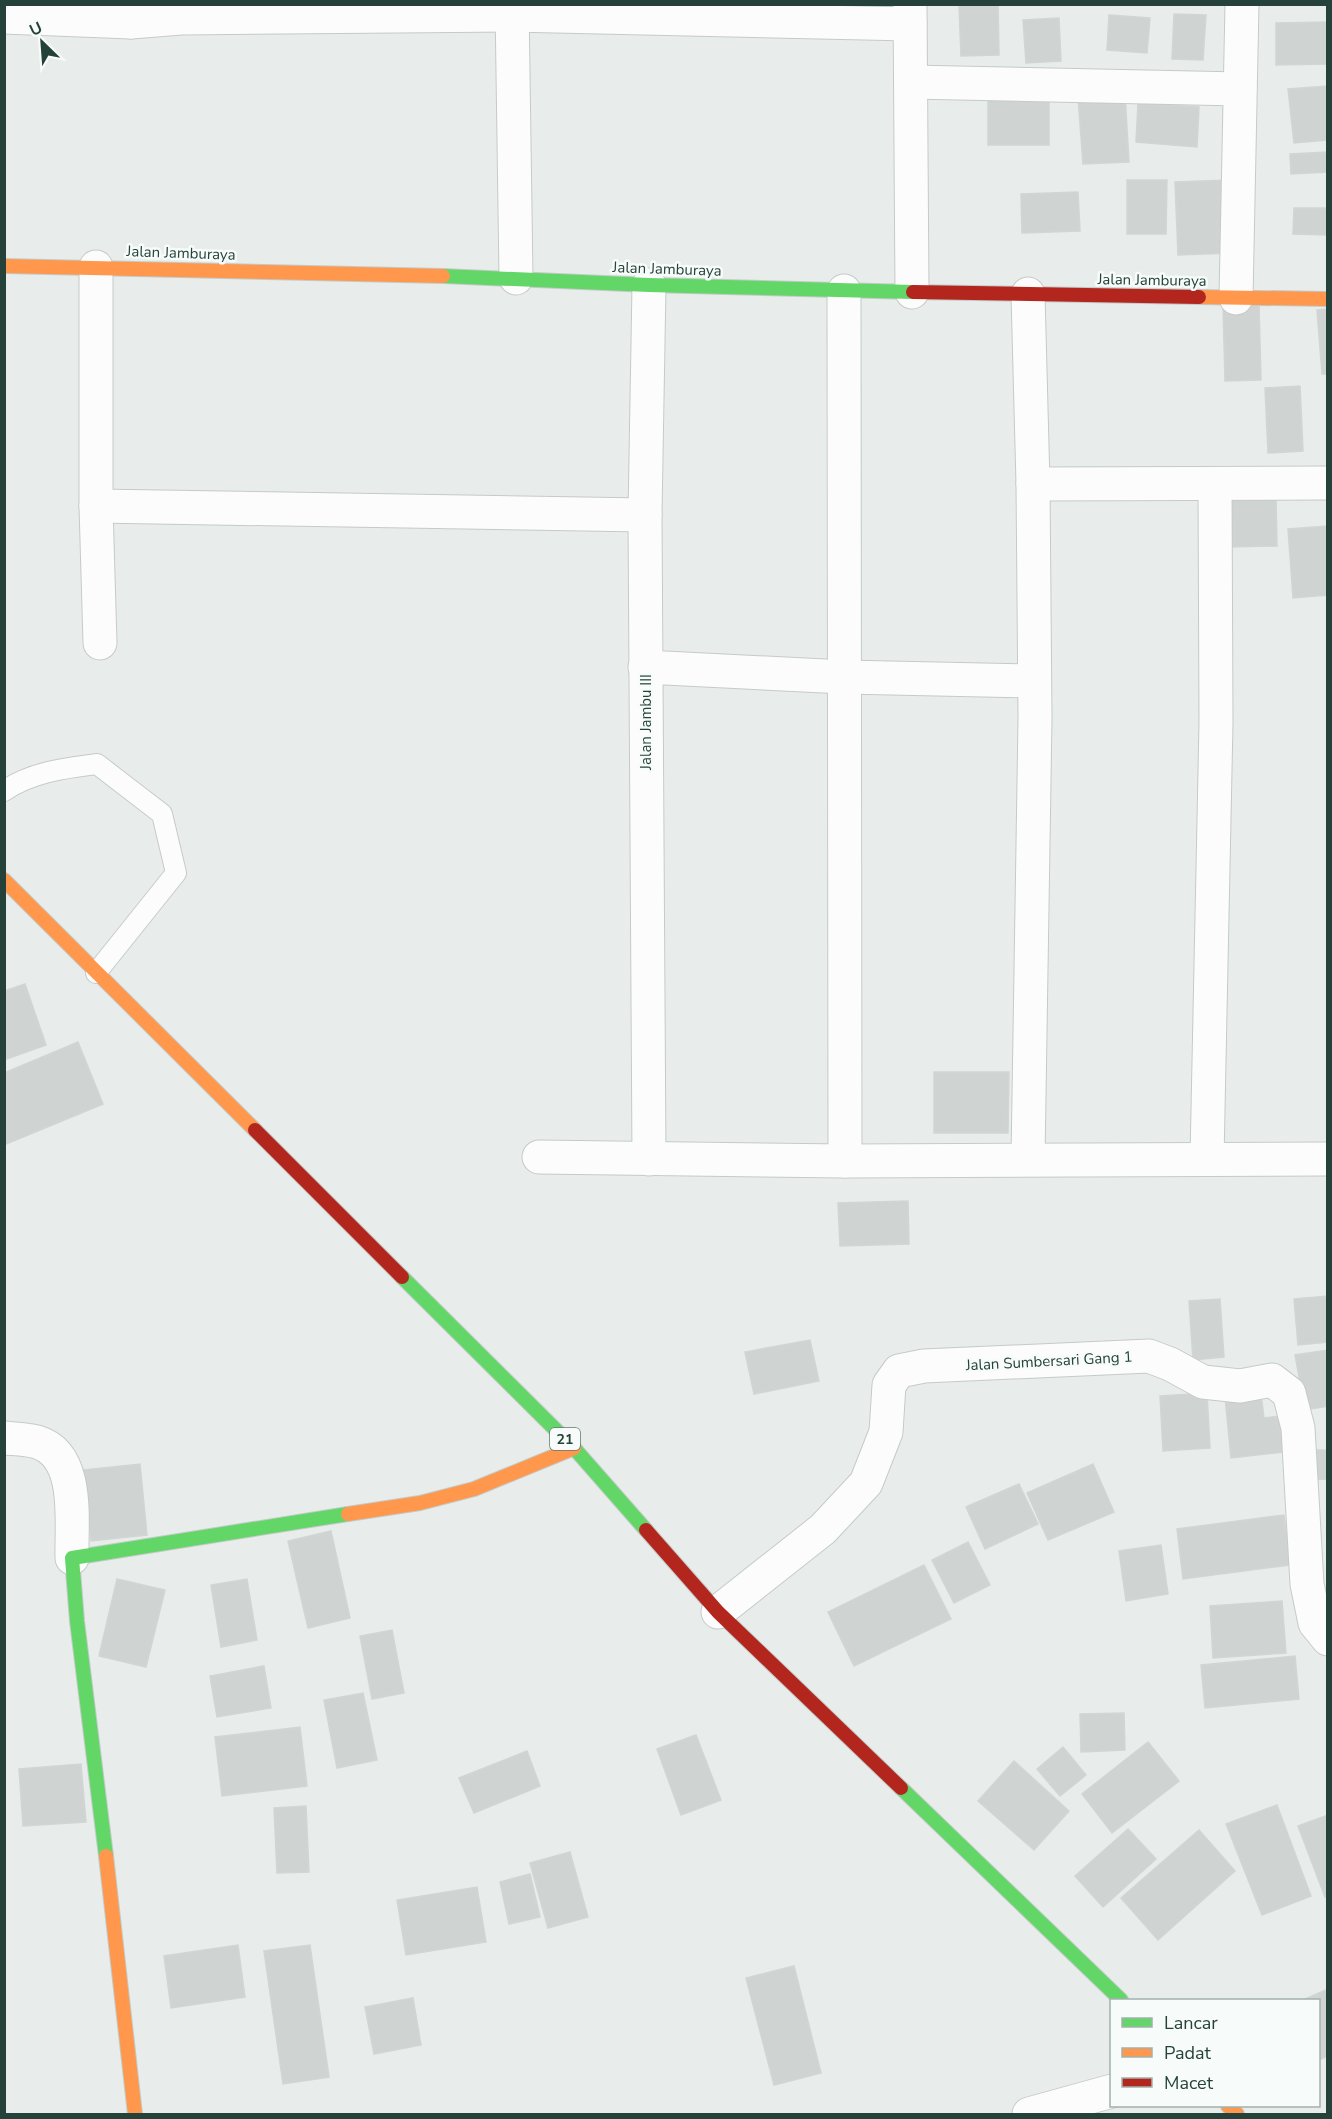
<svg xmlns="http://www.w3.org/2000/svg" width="1332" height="2119" font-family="'Nunito Sans',sans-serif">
<rect width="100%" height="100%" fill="#e8edeb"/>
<!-- building -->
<g fill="#cfd4d2" stroke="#d1d6d4" stroke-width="1.5">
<polygon points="998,4 999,55 961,56 959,5"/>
<polygon points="1174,14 1206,15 1203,60 1172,59"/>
<polygon points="1109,15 1150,18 1147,53 1107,50"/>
<polygon points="1059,18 1061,61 1026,63 1023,20"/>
<polygon points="1328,22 1328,64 1276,65 1276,23"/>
<polygon points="1328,86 1328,140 1294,143 1288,89"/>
<polygon points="1125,94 1129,162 1083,164 1078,97"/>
<rect x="988" y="99" width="61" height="46"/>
<polygon points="1138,103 1199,107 1197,147 1136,142"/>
<polygon points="1328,152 1328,172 1291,174 1290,154"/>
<polygon points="1127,180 1167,180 1166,234 1127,234"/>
<polygon points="1229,180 1231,253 1178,255 1175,182"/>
<polygon points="1078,192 1080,231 1022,233 1021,194"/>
<polygon points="1294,208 1328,208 1327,235 1293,234"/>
<polygon points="1259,305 1261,380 1225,381 1223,306"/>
<polygon points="1328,309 1328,374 1322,374 1317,310"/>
<polygon points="1300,386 1303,451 1268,453 1265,388"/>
<polygon points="1276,497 1277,546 1226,547 1226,498"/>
<polygon points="1328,526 1328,595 1293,598 1288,529"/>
<polygon points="25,984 46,1045 4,1060 4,991"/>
<polygon points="78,1042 103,1104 4,1145 4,1073"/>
<polygon points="934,1072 1009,1072 1008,1133 934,1133"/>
<polygon points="908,1201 909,1244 840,1246 838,1203"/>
<polygon points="1328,1296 1328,1342 1298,1345 1294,1299"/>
<polygon points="1220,1299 1224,1357 1193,1360 1189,1301"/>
<polygon points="810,1340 819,1381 754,1394 745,1352"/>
<polygon points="1328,1350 1328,1406 1305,1410 1295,1355"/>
<polygon points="1207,1393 1210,1448 1163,1451 1160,1396"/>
<polygon points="1261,1394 1264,1418 1279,1416 1284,1452 1231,1458 1225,1397"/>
<polygon points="1309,1450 1328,1450 1328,1479 1310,1480"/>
<polygon points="140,1464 147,1535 91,1541 84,1470"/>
<polygon points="1093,1464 1114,1512 1048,1540 1027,1493"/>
<polygon points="1019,1484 1038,1524 985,1549 966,1507"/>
<polygon points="1284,1515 1290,1565 1183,1579 1177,1529"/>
<polygon points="331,1531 350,1618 308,1628 288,1541"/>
<polygon points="968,1542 990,1585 954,1603 932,1560"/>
<polygon points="1161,1545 1168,1594 1126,1601 1119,1551"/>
<polygon points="924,1565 951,1619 854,1666 828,1612"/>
<polygon points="117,1579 165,1590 146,1667 99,1656"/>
<polygon points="247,1579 257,1640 221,1647 211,1585"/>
<polygon points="1282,1601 1286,1653 1213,1658 1210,1606"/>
<polygon points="392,1630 404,1693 372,1699 360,1636"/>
<polygon points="1295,1656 1299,1699 1205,1708 1201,1665"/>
<polygon points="264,1666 271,1708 217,1717 210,1676"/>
<polygon points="363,1693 377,1760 337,1768 324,1700"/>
<polygon points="1124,1713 1125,1750 1081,1752 1080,1714"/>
<polygon points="300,1727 307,1786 222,1796 215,1737"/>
<polygon points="696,1735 721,1800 681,1815 657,1749"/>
<polygon points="1148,1742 1179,1781 1112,1833 1082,1794"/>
<polygon points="1063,1747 1086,1775 1060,1796 1037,1769"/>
<polygon points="527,1751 540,1786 474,1813 459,1778"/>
<polygon points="1014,1761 1069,1811 1034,1850 978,1801"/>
<polygon points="81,1764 86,1822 23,1826 19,1769"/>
<polygon points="1277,1805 1311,1896 1262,1915 1226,1824"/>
<polygon points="306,1806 309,1872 277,1873 274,1808"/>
<polygon points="1328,1815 1328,1896 1325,1897 1298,1826"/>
<polygon points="1128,1829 1156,1859 1103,1907 1075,1876"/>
<polygon points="1199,1830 1235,1871 1158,1940 1121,1898"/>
<polygon points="570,1852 588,1917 548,1928 530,1863"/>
<polygon points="530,1874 540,1917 509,1924 500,1882"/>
<polygon points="477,1887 486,1942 406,1955 397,1900"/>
<polygon points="238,1945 245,1997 171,2008 164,1956"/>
<polygon points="310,1945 329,2077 283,2084 264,1951"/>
<polygon points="794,1966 821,2073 774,2085 746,1978"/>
<polygon points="1328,1989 1328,2056 1321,2059 1318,2052 1318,2000 1303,2000"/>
<polygon points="413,1998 421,2045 374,2054 365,2007"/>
</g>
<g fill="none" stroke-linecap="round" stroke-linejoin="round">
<defs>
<path id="lane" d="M4 791C31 772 66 768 97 764L162 814 176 873 96 973"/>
<g id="street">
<polyline points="131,4 131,22 181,18 512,15 910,24"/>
<polyline points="512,4 516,278"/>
<polyline points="910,4 912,292"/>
<polyline points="4,17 131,22"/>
<polyline points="911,82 1240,89"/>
<polyline points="96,267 96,506 100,643"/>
<polyline points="649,285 645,515 649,1159"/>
<polyline points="844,291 845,1161"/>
<polyline points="1028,294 1033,484 1035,718 1028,1159"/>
<polyline points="1236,298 1242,4"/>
<polyline points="1033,484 1328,483"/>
<polyline points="96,506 645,515"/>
<polyline points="645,667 844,677 1034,681"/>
<polyline points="539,1157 845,1161 1328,1159"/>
<polyline points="1207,1159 1216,722 1215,484"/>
<path d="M4 1438C15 1439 27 1439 37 1442 81 1455 71 1523 72 1558"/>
<polyline points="718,1612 823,1529 866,1483 886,1432 889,1385 899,1371 924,1366 1149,1356 1170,1364 1203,1382 1240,1386 1272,1380 1289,1393 1298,1428 1307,1584 1315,1623 1328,1639"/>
<polyline points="1029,2114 1112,2091"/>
</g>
<g id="fast">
<polyline points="443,276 649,285 913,292"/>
<polyline points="402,1277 574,1448 646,1530"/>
<polyline points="901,1788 1121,2000"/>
<polyline points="106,1856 77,1621 72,1558 348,1514"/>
</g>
<g id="slow">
<polyline points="4,266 443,276"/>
<polyline points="1199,297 1328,299"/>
<polyline points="4,880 255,1130"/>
<polyline points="348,1514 420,1503 474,1489 574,1448"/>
<polyline points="106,1856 135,2114"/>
<polyline points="1228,2106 1237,2114"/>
</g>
<g id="jam">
<polyline points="913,292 1199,297"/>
<polyline points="255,1130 402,1277"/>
<polyline points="646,1530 718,1612 901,1788"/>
</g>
</defs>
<!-- lane casing -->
<use href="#lane" stroke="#c5cac8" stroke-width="22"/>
<!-- street casing -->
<use href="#street" stroke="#c5cac8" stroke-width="35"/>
<!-- fast casing -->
<use href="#fast" stroke="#c3cbc8" stroke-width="16"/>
<!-- slow casing -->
<use href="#slow" stroke="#c3cbc8" stroke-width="16"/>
<!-- jam casing -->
<use href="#jam" stroke="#c3cbc8" stroke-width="16"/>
<!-- lane -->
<use href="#lane" stroke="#fcfcfc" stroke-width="20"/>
<!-- street -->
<use href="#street" stroke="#fcfcfc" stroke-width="33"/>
<!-- fast -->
<use href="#fast" stroke="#63d668" stroke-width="14"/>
<!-- slow -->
<use href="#slow" stroke="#ff974d" stroke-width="14"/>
<!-- jam -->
<use href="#jam" stroke="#b3261e" stroke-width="14"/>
</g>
<g text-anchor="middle" stroke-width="5" stroke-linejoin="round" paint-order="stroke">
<!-- shield labels -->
<rect fill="#f7fbf9" stroke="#637a73" stroke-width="1.5" x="550" y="1428" width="30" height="22" rx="4.5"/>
<g font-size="14" font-weight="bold" fill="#24423a">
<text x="565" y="1444">21</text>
</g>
<!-- street labels -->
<g font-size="15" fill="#24423a" stroke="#f7fbf9">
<text transform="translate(181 253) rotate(2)" y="5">Jalan Jamburaya</text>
<text transform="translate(667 269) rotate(2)" y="5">Jalan Jamburaya</text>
<text transform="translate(1152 280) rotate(1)" y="5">Jalan Jamburaya</text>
<text transform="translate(646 722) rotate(-90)" y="5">Jalan Jambu III</text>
<text transform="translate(1049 1361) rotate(-3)" y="5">Jalan Sumbersari Gang 1</text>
</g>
</g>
<!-- border -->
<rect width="1332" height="2119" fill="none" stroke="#24423a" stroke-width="12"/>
<!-- legend -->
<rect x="1110" y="1999" width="210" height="108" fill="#f7fbf9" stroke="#a3b1ad" stroke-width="1.5"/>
<rect x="1122" y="2018" width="30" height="9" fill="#63d668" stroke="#a3b1ad" stroke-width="1.5"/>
<text x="1164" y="2029" font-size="18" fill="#24423a">Lancar</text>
<rect x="1122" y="2048" width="30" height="9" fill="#ff974d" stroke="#a3b1ad" stroke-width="1.5"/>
<text x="1164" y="2059" font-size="18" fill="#24423a">Padat</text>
<rect x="1122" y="2078" width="30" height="9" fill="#b3261e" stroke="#a3b1ad" stroke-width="1.5"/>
<text x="1164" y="2089" font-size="18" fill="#24423a">Macet</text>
<!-- north arrow -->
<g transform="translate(42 42) rotate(335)" stroke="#f7fbf9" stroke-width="4.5" paint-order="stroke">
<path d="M0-4.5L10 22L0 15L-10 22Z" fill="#24423a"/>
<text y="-9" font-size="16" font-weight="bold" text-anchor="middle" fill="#24423a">U</text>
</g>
</svg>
